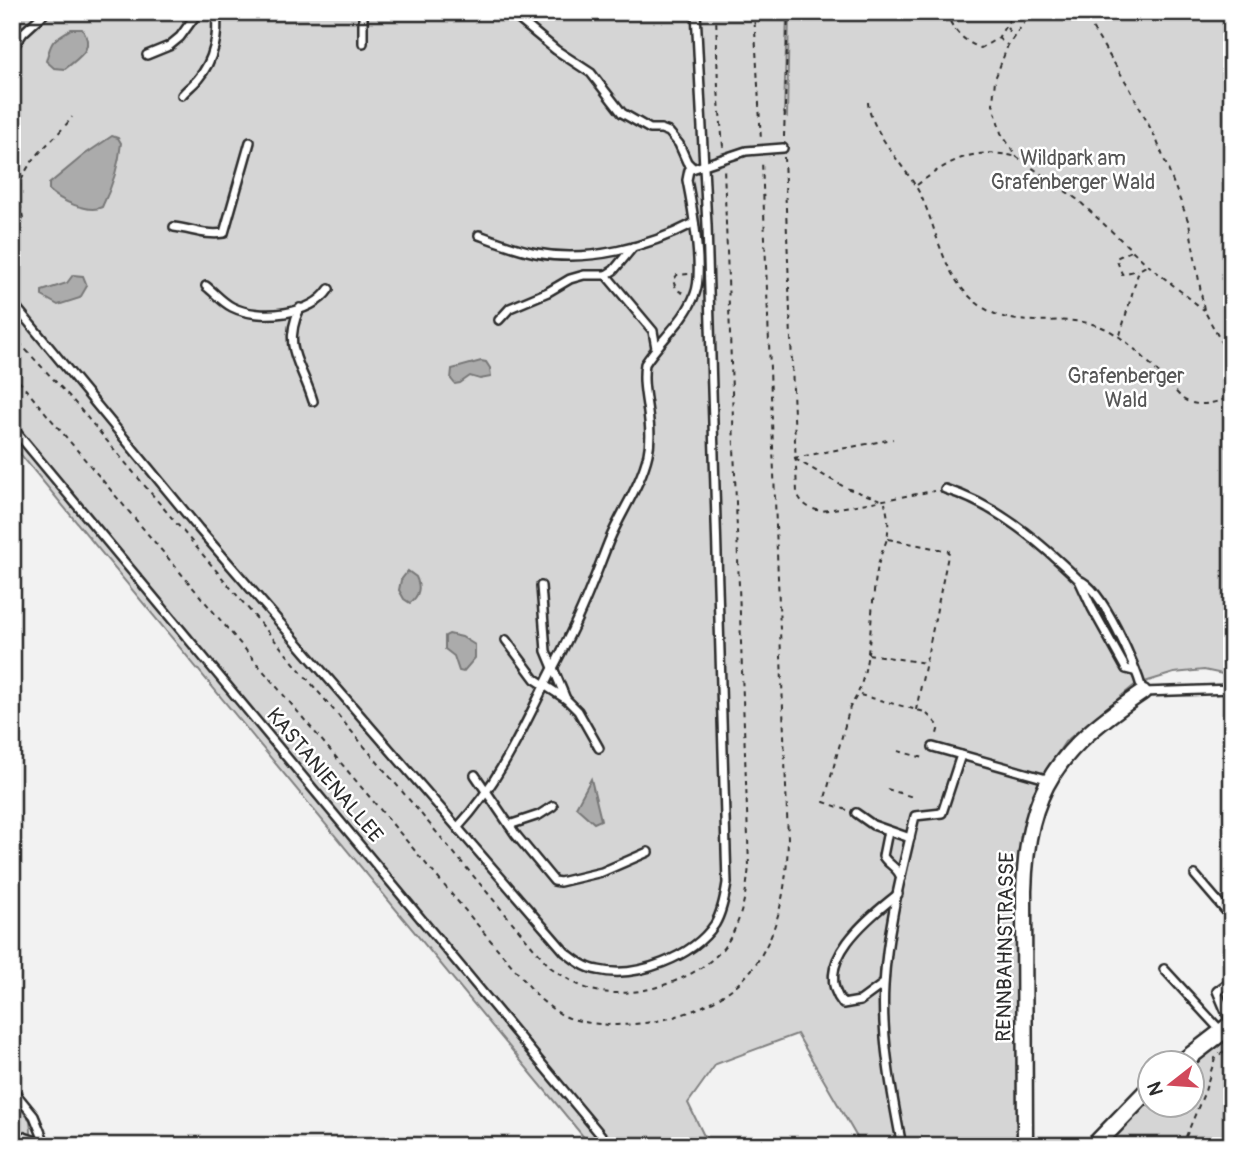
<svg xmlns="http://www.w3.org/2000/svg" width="1244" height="1158" font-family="Pangolin,sans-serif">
<rect width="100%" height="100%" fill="#f2f2f2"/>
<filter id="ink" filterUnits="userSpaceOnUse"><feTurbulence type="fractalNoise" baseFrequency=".0143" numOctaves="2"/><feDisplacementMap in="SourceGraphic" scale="14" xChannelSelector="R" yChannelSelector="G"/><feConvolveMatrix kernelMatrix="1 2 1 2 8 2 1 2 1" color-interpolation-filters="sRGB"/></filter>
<g filter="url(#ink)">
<!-- green -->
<g fill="#d5d5d5" stroke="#808080" stroke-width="2">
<polygon points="12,12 787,12 784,113 787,116 789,12 1232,12 1232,676 1204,670 1174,673 1135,685 1097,716 1065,742 1044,774 1026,816 1020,846 1017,1146 862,1146 797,1034 716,1064 688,1103 709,1146 591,1146 12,444"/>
<polygon points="1232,1032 1232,1146 1102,1146 1149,1098 1150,1106 1192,1106 1192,1064"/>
<polygon points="12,1098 30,1120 32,1142 40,1146 12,1146"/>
</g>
<!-- water -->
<g fill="#ababab" stroke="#787878" stroke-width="2">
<path d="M71 29H82C96 49 79 57 65 69L54 68 46 61C52 39 52 41 71 29Z"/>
<path d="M112 136 118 138 121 143C119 165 112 187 102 207 88 214 59 200 49 190V184L84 155Z"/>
<polygon points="73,275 83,276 87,286 80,298 58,305 42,296 42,291 67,283"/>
<polygon points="481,361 486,362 490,368 491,377 480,379 470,376 460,383 455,384 451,379 452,369"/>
<path d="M408 571 416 577C421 587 419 596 410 603L404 599 399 590 401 580Z"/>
<polygon points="449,634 462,637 475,645 475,658 463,672 459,671 454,656 445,649 445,636"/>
<polygon points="591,779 601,820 594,823 576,807"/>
</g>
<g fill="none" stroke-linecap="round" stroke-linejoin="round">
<defs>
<g id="service">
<polyline points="510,12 556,50 591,73 622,113 650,129 661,129 669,132 679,144 687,162 693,168"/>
<polyline points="363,43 363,12"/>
<polyline points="12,49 23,33 46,12"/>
<polyline points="147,55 169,46 180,37 198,12"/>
<path d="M182 95C187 89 193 85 198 79 214 60 219 35 216 12"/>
<path d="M174 227C192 229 206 236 224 233L250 142"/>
<path d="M479 235C498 242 516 249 536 253 589 263 648 247 694 223"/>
<polyline points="606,275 653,331 656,348"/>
<path d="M206 286C215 293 222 302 232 307 260 321 312 315 329 289"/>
<path d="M12 302 199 529 565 952C575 960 585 968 598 970 636 979 693 957 715 924 722 912 725 896 727 883L707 225 696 12"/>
<path d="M300 308C281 348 302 364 313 401"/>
<polyline points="499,320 510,308 548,292 570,279 584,275 606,275 614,270 633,247"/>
<polyline points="12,427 610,1146"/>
<path d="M945 489C997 505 1041 543 1079 580 1103 588 1136 668 1143 692L1232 689"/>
<polyline points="1079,580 1092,608 1126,669 1134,671"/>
<polyline points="506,640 535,679 566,699 546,651 541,586"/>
<polyline points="566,699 578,711 599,748"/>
<polyline points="933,747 1050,780"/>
<polyline points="475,775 516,835 554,881 560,882 602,872 648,852"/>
<polyline points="856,813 873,825 910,838"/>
<polyline points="509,825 539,815 553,806"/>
<path d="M458 827C497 785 521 733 546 682 557 660 569 638 579 615 590 591 599 566 609 541 621 512 641 485 648 454 655 422 640 392 645 364 660 340 685 321 695 294 704 272 692 205 687 180L689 170 746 151 783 148"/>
<path d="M888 831 883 856C888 865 898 867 901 878"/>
<polyline points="1195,875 1232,918"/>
<polyline points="1164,969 1221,1031"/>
<path d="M883 984 860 1001 843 1004C810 963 870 916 898 894"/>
<polyline points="1231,1024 1217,991 1232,980"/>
<polyline points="12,1089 34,1116 45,1143"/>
<polyline points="12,1133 51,1146"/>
<path d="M902 1146C892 1095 881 1037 884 986 887 928 902 872 915 816L942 813 961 755"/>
</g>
<path id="minor" d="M1025 1146 1024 891C1027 787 1059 749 1143 692"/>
<g id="tertiary">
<polyline points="1180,1064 1232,1024"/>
<polyline points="1094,1146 1150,1088"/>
</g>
</defs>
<!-- service casing -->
<use href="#service" stroke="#2b2b2b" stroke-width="12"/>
<!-- minor casing -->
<use href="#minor" stroke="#2b2b2b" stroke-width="19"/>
<!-- tertiary casing -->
<use href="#tertiary" stroke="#2b2b2b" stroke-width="21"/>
<!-- path -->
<g stroke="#2b2b2b" stroke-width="2" stroke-dasharray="5 5" stroke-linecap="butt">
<polyline points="716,12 718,89 723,147"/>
<polyline points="754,12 761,141"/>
<path d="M947 12C950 29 966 43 981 48L998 38 1014 12"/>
<polyline points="1032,12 1008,45 995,79 993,104 1001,133 1017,157 1078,200 1148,265 1204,310"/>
<polyline points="1082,12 1129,87 1157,141 1189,223 1204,310 1232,362"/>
<polyline points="12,20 19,12"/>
<polyline points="1007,28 1014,36"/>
<polyline points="998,38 1007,45"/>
<path d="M868 102C869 127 901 163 915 185 936 219 938 265 968 295 1012 340 1057 308 1104 328 1133 341 1160 376 1183 399 1199 409 1215 402 1232 397"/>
<polyline points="784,137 788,12"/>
<path d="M784 157 797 493C802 505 809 509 822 511L934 491"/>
<path d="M917 185C950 160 974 146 1017 157"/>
<path d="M23 219C22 209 18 201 19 191 23 160 55 141 72 117"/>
<polyline points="1131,251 1116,258 1122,274 1138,270"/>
<polyline points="683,293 677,290 673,281 677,275 689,274"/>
<path d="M12 335 70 397 550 967C563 976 577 986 592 990 633 1001 699 980 724 947 742 923 746 894 749 866L724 167"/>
<polyline points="1120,335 1139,270 1148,265"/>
<path d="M12 373 540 999C550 1007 559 1015 572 1019 630 1036 722 1016 757 962 781 925 787 882 788 839L762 160"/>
<polyline points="794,458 893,439"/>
<polyline points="795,459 846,488 881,500"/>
<polyline points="888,539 949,551 916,710"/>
<polyline points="868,654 925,663"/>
<polyline points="860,695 925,712 939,726 936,738"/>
<polyline points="898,751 924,758"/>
<polyline points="887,789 913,797"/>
<path d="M847 810 824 802 850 707C875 673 868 605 879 562 881 551 888 542 888 531 889 521 887 512 885 503"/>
<polyline points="1182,1146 1205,1091 1215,1058 1232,1045"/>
</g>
<!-- service -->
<use href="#service" stroke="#fff" stroke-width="7"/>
<!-- minor -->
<use href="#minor" stroke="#fff" stroke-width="14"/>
<!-- tertiary -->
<use href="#tertiary" stroke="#fff" stroke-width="16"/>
</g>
</g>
<g text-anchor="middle" stroke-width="5" stroke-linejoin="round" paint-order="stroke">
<!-- park labels -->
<g font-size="21" fill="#565656" stroke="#fff">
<text x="1073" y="165">Wildpark am<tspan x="1073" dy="24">Grafenberger Wald</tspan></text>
<text x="1126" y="383">Grafenberger<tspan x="1126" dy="24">Wald</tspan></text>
</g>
<!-- street labels -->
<g font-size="21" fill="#2b2b2b" stroke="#fff">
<text transform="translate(325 775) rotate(50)" y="7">KASTANIENALLEE</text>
<text transform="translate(1005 947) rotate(-89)" y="7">RENNBAHNSTRASSE</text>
</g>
</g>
<!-- margin -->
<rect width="1244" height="1158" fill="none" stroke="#fff" stroke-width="42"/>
<rect x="21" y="21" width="1202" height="1116" fill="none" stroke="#2b2b2b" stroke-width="2.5" filter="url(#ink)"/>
<!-- north arrow -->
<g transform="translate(1171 1084) rotate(253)"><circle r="33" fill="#ffffff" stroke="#aaaaaa" stroke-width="2"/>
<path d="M0-5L12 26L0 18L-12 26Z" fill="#d1495b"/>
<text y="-10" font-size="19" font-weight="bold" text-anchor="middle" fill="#2b2b2b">N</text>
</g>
</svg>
